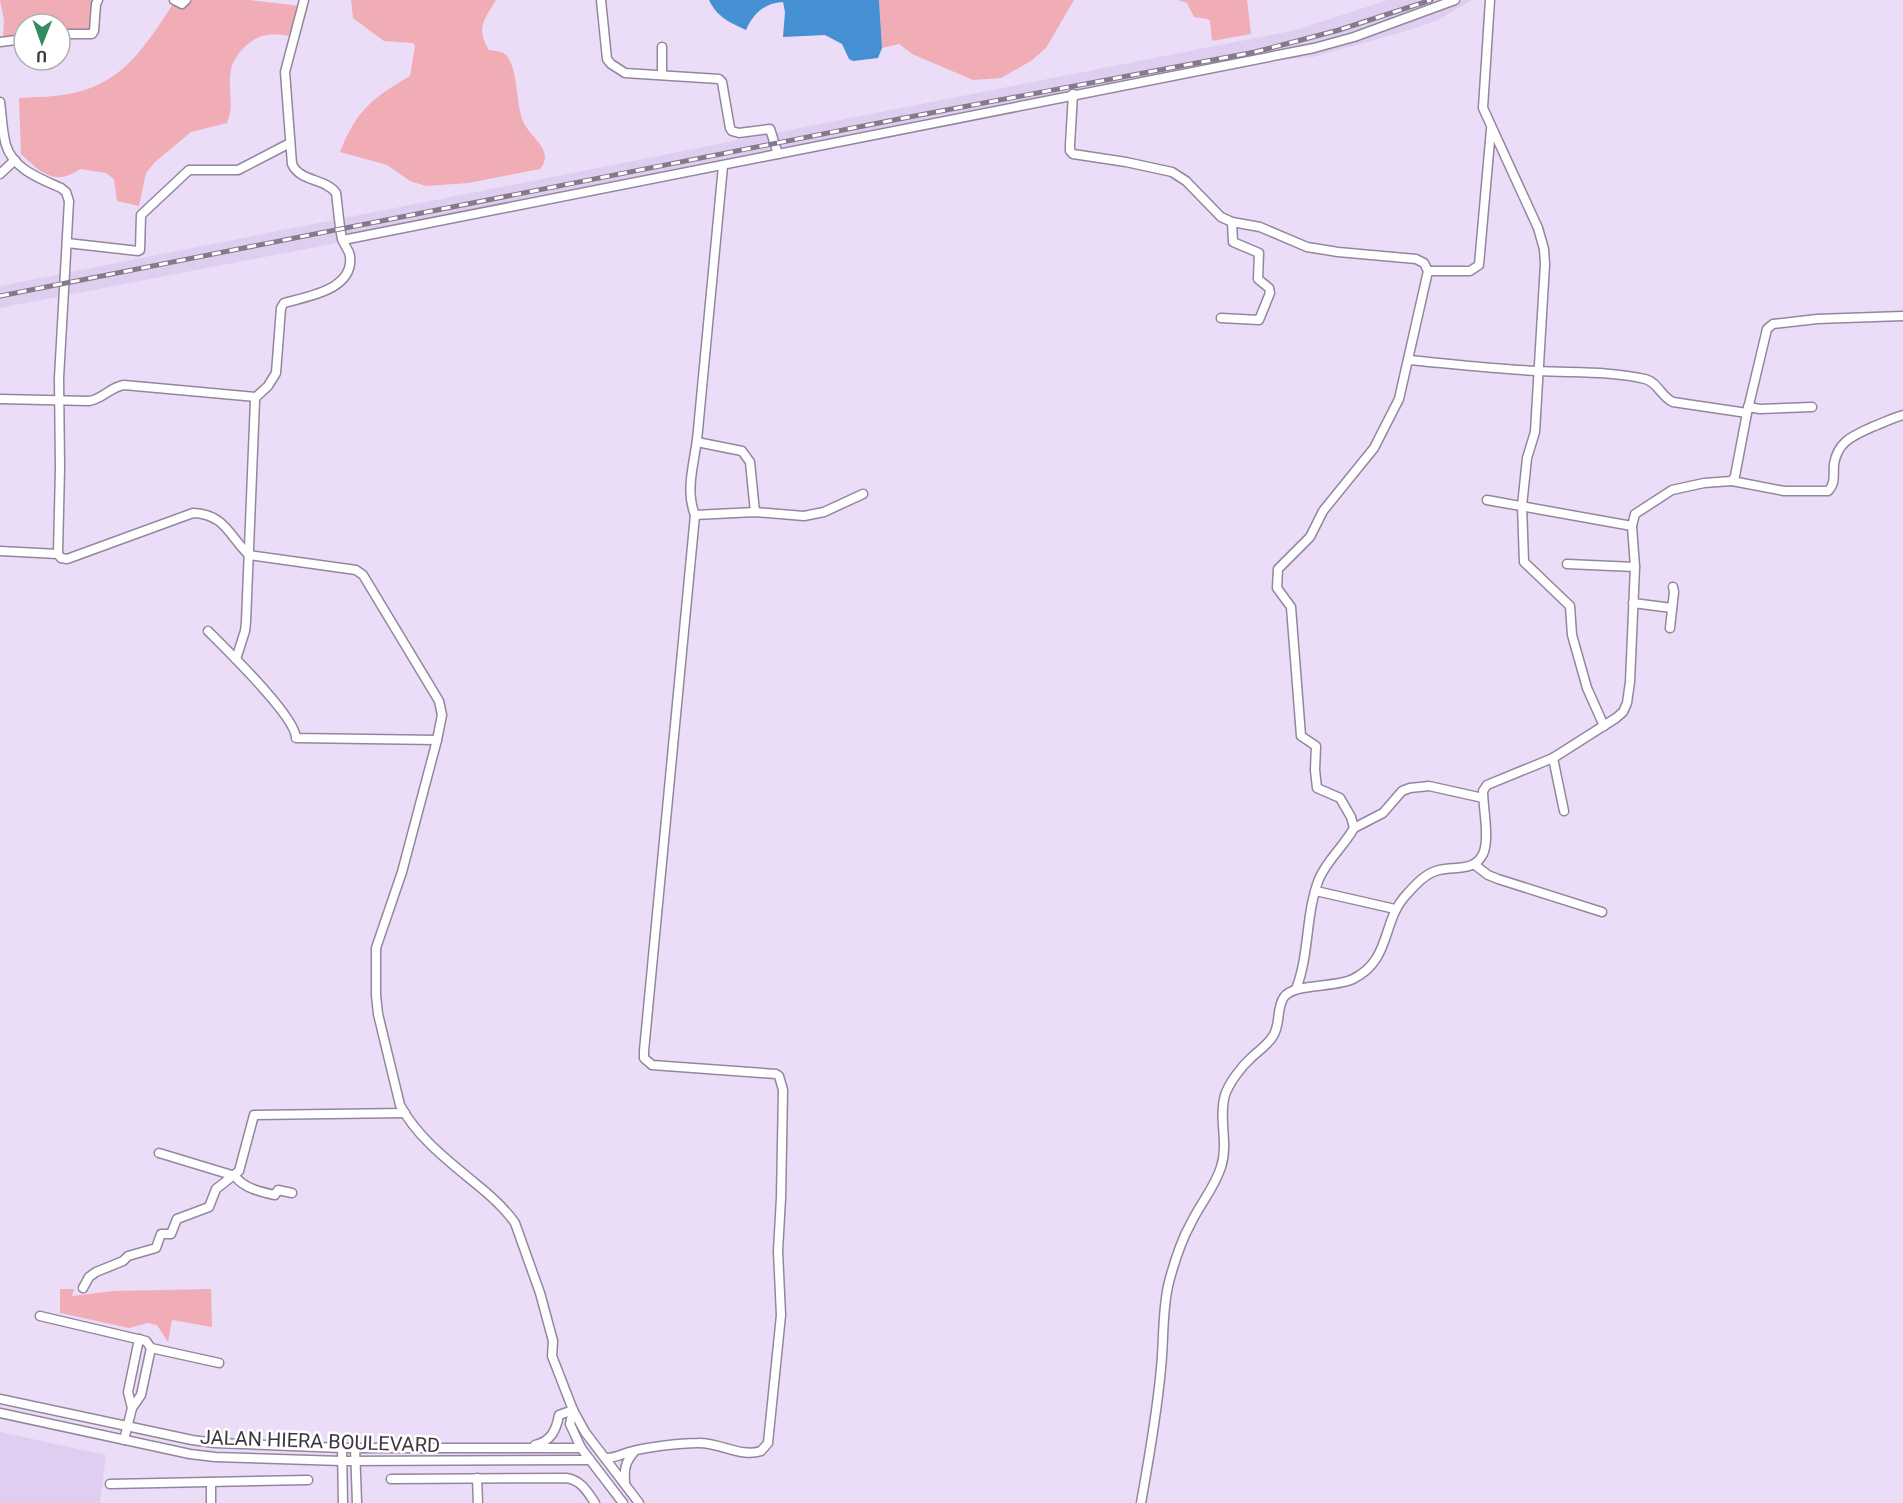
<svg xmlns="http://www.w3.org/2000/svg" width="1903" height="1503" font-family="Roboto,sans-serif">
<rect width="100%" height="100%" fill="#ebdcf8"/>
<!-- built -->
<g fill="#dfceef">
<polygon points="1388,0 1472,0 1438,20 1403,32 1313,57 1246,64 984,118 0,308 0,286 1296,30"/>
<polygon points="0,1432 106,1455 100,1503 0,1503"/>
</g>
<!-- green -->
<g fill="#f1adb6">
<polygon points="0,0 94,0 94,30 60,33 60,24 24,24 24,36 3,37 4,20"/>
<path d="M176 0H249L300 6 291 36C283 35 274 34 267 35 252 36 233 56 231 70 227 88 235 105 227 123L191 132 155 162 146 173 139 206 117 201 114 179 106 173 80 169C55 187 40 172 21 154L19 98C37 97 56 97 74 93 127 81 147 42 176 0Z"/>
<path d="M351 0H496C485 19 475 27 489 50 495 51 503 51 507 56 518 70 516 104 523 121 529 137 556 150 540 169L468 183 426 186 410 181 387 165 340 152C356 111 372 98 410 76L415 46 413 43 384 41 353 18Z"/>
<polygon points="879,0 1074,0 1046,48 1031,61 1001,78 973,80 912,54 899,44 882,48"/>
<polygon points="1178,0 1247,0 1251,34 1212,41 1210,21 1207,19 1194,17 1187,3"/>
<polygon points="60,1289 74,1289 72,1296 114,1291 211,1289 212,1327 172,1320 168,1342 157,1325 148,1323 129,1328 60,1313"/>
</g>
<!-- water -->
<path fill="#458fd3" d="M709 0H879L882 48 878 58 853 61 849 59 842 44 825 35 783 37 785 12 783 2C764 3 753 14 746 30 729 22 717 17 709 0Z"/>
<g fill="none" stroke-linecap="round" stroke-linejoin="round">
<defs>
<g id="minor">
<polyline points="174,0 182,4 186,0"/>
<polyline points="601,0 607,59 611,64 625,73 719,79 722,82 730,128 732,131 739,133 770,129 778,154"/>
<polyline points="1490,0 1483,108 1538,228 1544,249 1545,264 1535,432 1527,458 1522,506 1524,562 1570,606 1572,635 1587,688 1604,726"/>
<polyline points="60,34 92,34 94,31 96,4 98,0"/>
<polyline points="0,42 24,39"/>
<polyline points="662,75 662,47"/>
<path d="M1073 94 1070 145V151L1073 154 1126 162 1172 172 1186 181 1221 217 1232 222 1260 227 1307 247 1338 252 1416 259 1424 263 1428 271 1399 399 1374 448 1323 511 1310 537 1278 569 1277 588 1291 607 1301 736 1316 746 1315 770 1317 788 1340 798 1351 817 1354 828C1344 846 1327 860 1319 879 1305 915 1310 953 1296 989"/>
<path d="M0 102C2 116 2 131 6 145 13 169 41 179 61 188L66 192 69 201 59 378 60 468 58 554 61 558 67 559 193 513C225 514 229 536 249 555L356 570 363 575 439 701 442 715 437 740 402 872 376 948V995L378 1014 400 1105C417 1137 447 1160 475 1183 490 1195 504 1207 515 1223L540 1293 553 1341 552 1356 573 1410 585 1432 639 1503"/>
<polyline points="0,174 15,160"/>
<polyline points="343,240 1314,48 1354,37 1455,0"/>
<polyline points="67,243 138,251 140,250 141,215 189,170 238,170 290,143"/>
<polyline points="1428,271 1470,271 1479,265 1491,129"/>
<polyline points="1221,318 1259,320 1270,293 1269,288 1258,279 1259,253 1233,242 1232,222"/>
<path d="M1409 360C1452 364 1495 369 1538 371 1574 373 1610 371 1645 379 1658 382 1661 397 1673 402L1747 413"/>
<path d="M0 399 89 401C103 399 110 387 124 385L256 397"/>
<polyline points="1748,407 1760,409 1812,407"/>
<polyline points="697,442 742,451 750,462 755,512"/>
<path d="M1732 481 1784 491H1828C1836 483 1833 475 1834 464 1838 441 1853 436 1872 427 1883 423 1892 418 1903 415"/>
<polyline points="1487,500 1632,526"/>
<polyline points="695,515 755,512 804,516 824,512 863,494"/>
<polyline points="0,551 58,554"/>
<polyline points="1567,564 1635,567"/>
<polyline points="1633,603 1672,608"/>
<polyline points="1670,628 1674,592 1673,587"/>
<path d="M208 631C226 649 296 717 296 738L437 740"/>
<path d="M236 659 245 631 246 622 255 400 256 397 268 386 276 373 281 308 284 303C308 296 354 290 350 256 349 250 344 245 342 239 339 224 338 208 336 193 325 178 300 182 292 164L285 72 304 0"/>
<polyline points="1553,758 1564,811"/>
<polyline points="1354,828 1383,813 1402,791 1410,788 1429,786 1483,798"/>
<polyline points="1475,865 1488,875 1498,879 1602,912"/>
<polyline points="1316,891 1395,909"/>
<path d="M159 1153 235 1176C243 1188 261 1192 275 1195L278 1190 292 1193"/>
<polyline points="83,1288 89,1277 96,1272 123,1261 128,1256 156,1248 161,1234 171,1234 177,1219 209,1207 216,1189 239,1171 254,1115 405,1113"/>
<polyline points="40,1316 146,1341 151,1348 219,1363"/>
<polyline points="0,1399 192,1440 215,1443 342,1448 581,1448"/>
<polyline points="132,1408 128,1392 139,1339"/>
<polyline points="573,1410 570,1424 581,1448 623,1503"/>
<polyline points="0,1413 190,1454 215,1457 342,1461 590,1460"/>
<polyline points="124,1440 132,1408 141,1395 151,1348"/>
<path d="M535 1445C551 1441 556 1431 559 1415L573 1410"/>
<polyline points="355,1447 357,1503"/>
<polyline points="342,1448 343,1503"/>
<path d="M606 1458C615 1458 620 1455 629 1452 646 1447 680 1443 698 1443 719 1442 741 1458 761 1451L768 1443 781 1315 778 1251 781 1198 783 1090 779 1076 776 1074 652 1065 644 1058V1051L695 515C684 488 696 459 698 430 706 342 714 254 723 166"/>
<polyline points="477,1478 478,1503"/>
<path d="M391 1479 566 1478C581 1480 587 1491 595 1503"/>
<polyline points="211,1482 211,1503"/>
<path d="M625 1483C624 1470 625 1462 634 1452"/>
<polyline points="110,1484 308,1480"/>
<path d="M1141 1503C1149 1458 1157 1414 1161 1368 1164 1341 1162 1308 1169 1282 1174 1263 1181 1241 1191 1223 1200 1204 1215 1187 1221 1167 1229 1143 1218 1118 1225 1095 1229 1083 1241 1067 1251 1058 1258 1051 1268 1045 1273 1036 1281 1024 1276 1008 1284 997 1294 983 1335 988 1353 979 1392 960 1381 921 1407 894 1416 884 1426 873 1439 870 1456 866 1474 872 1483 854 1490 839 1483 808 1483 791L1487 785 1553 758 1616 718 1623 712 1627 703 1630 682 1635 567 1632 526 1635 514 1672 490 1704 483 1732 481 1735 476 1747 413 1767 329 1773 324 1817 319 1903 316"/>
</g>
</defs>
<!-- minor casing -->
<use href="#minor" stroke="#94869f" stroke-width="11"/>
<!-- minor -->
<use href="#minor" stroke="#fff" stroke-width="8"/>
<defs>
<polyline id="rail" points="0,296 904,118 1255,52 1339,30 1431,0"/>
</defs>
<!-- rail casing -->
<use href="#rail" stroke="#847a8c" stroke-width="5"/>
<!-- rail -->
<use href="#rail" stroke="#fff" stroke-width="3" stroke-dasharray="9" stroke-linecap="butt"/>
</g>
<g text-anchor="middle" stroke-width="5" stroke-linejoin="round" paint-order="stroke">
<!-- street labels -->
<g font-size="20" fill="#3d3742" stroke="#fff">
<text transform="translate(320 1441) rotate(2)" y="7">JALAN HIERA BOULEVARD</text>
</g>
</g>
<!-- north arrow -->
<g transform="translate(42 42) rotate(181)"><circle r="28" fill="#ffffff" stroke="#b1afb3" stroke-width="1.5"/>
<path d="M0-4.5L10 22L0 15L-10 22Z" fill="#348b5f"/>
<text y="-9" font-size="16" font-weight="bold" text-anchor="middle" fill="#3d3742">U</text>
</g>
</svg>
